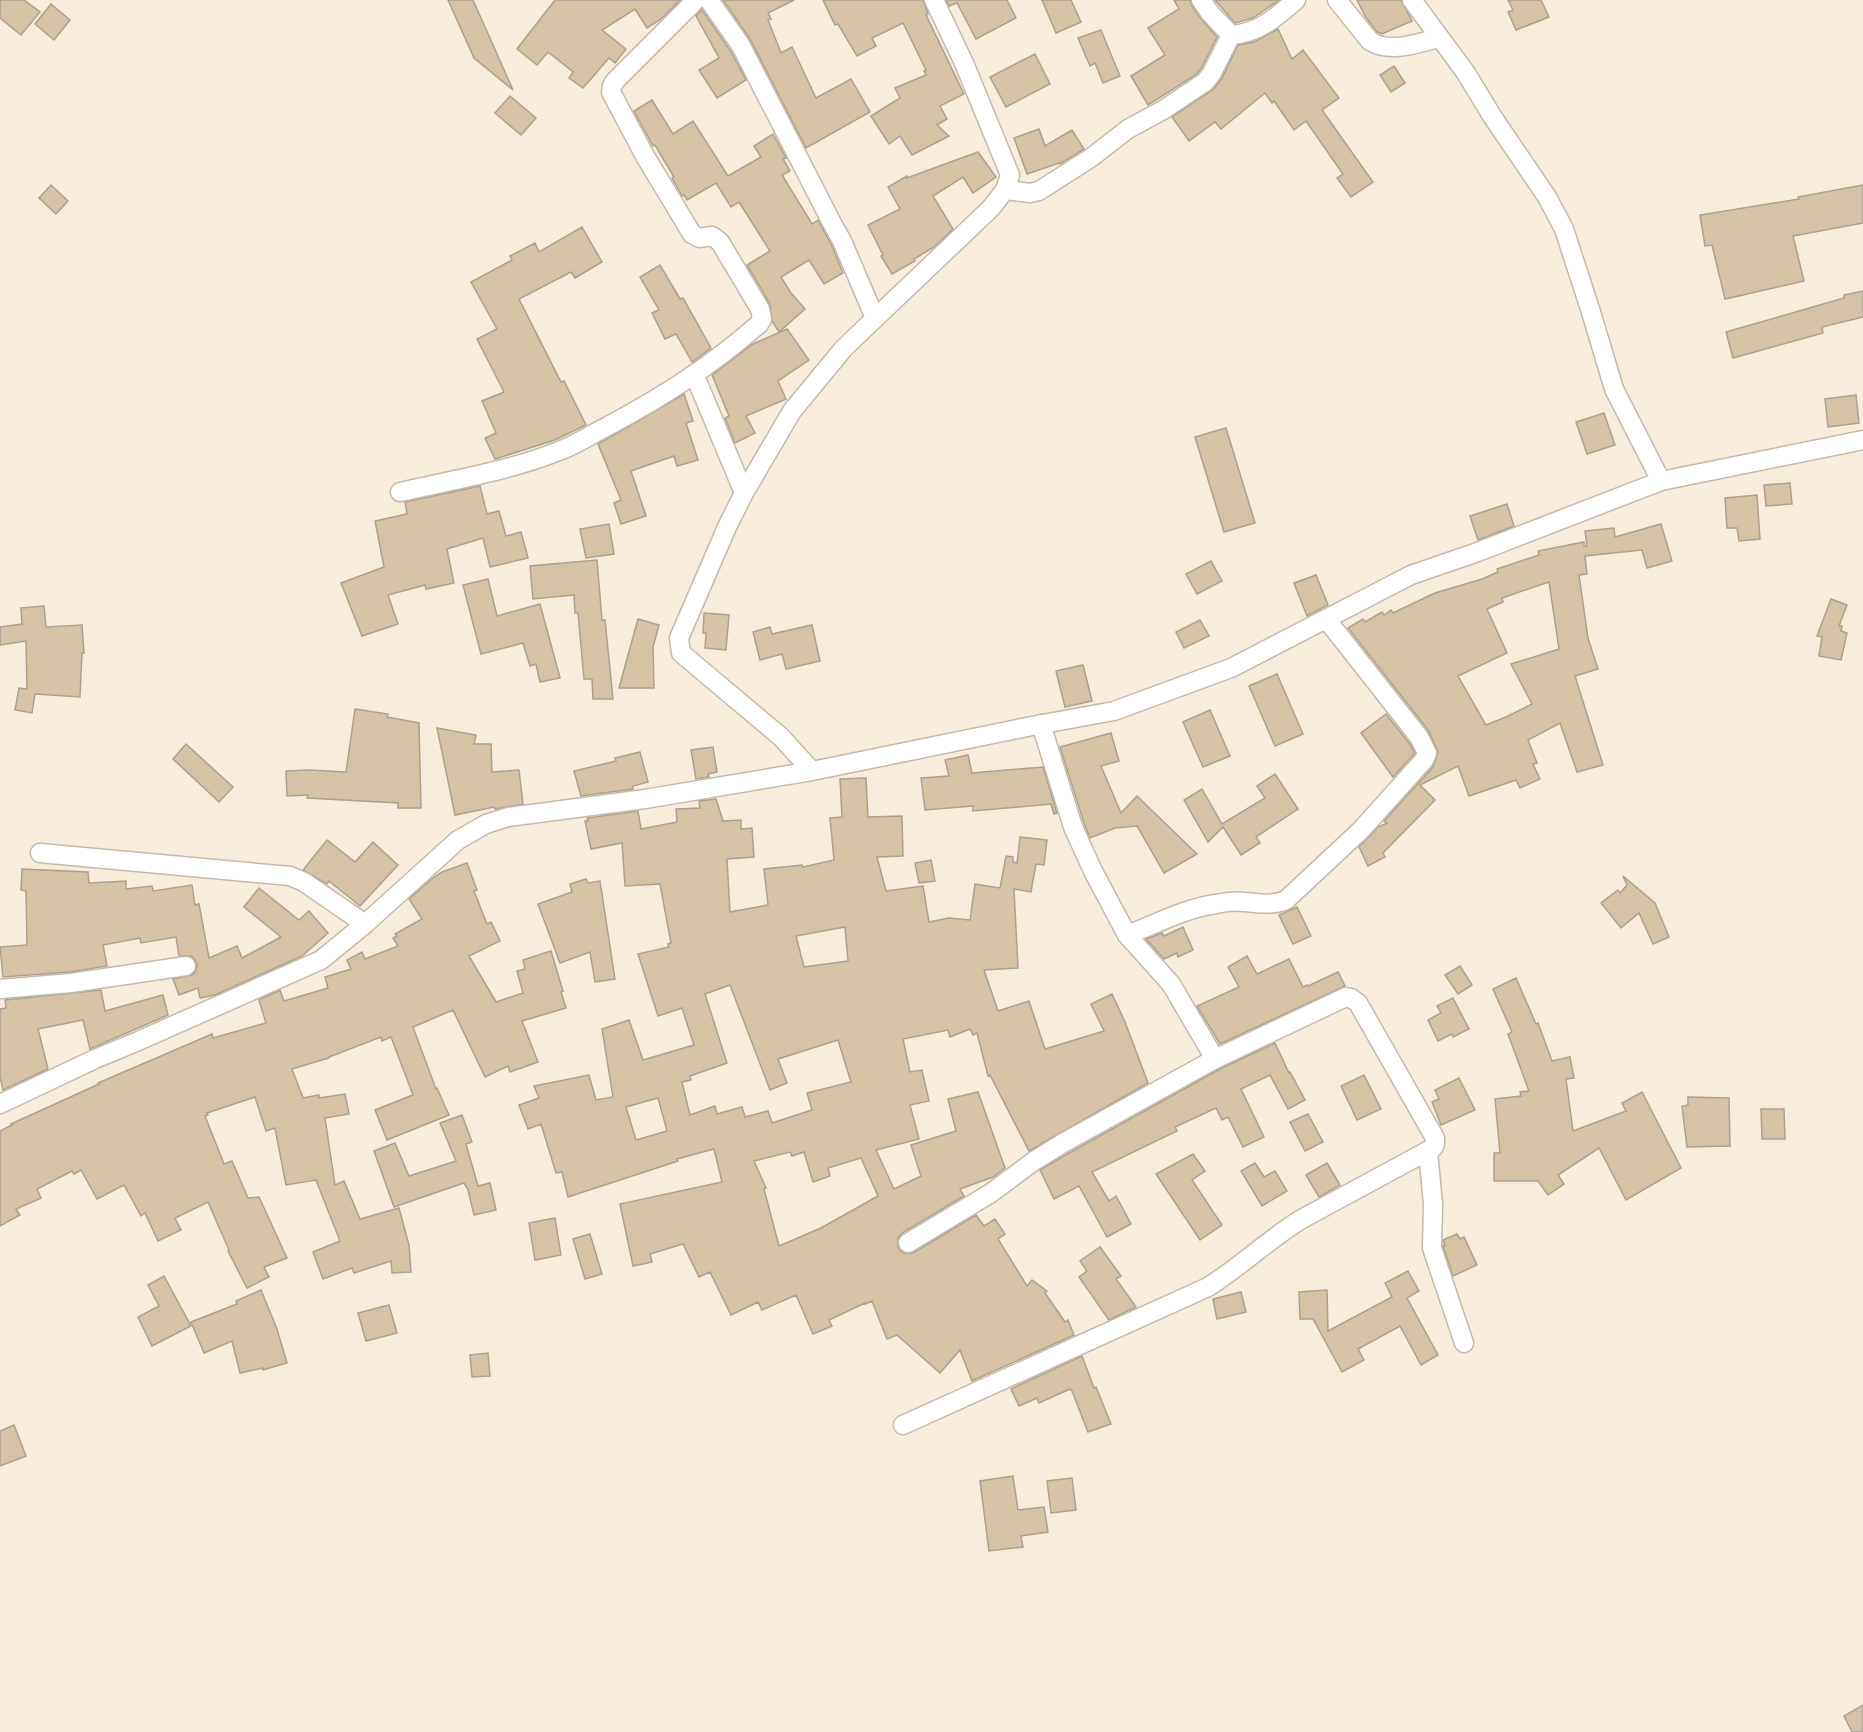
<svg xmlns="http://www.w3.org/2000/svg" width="1863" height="1732" font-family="'Nunito Sans',sans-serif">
<rect width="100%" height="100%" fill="#f8eddd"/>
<!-- building -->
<g fill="#d6c2a4" stroke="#aaa091" stroke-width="1.5" fill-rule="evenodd">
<polygon points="0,0 24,0 40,12 21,35 0,18"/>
<polygon points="448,0 473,0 513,90 474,58"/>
<polygon points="555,0 680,0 661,19 647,28 635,9 602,30 626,49 615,63 609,58 583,88 569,78 573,72 548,52 537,65 517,49"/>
<polygon points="723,0 794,0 768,13 771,19 768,20 781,53 792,47 816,98 851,79 870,112 806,148 750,39"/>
<polygon points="823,0 923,0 928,14 926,15 964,94 940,106 947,119 937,125 949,136 912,155 900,136 889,144 871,116 900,98 895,88 926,75 924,71 926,70 903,23 872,38 876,46 857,56 838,24 835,25"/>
<polygon points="946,0 1007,0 1016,18 976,39 957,3 949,6"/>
<polygon points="1042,0 1071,0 1081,22 1056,33"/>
<polygon points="1174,0 1190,0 1192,6 1201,19 1217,37 1202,67 1197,74 1148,105 1131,76 1165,55 1148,28 1179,9"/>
<polygon points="1215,0 1279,0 1253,18 1235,23"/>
<polygon points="1357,0 1401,0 1412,21 1382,34 1377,32 1365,16"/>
<polygon points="1508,0 1541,0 1549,17 1516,30 1508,12 1513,10"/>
<polygon points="51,4 70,20 54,40 35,24"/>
<polygon points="702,10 730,50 746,80 717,98 699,70 719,58 696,16"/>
<polygon points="1278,29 1292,59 1303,50 1339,98 1322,110 1373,182 1351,197 1337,178 1343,174 1306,121 1294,130 1274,101 1272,103 1265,93 1221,129 1215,122 1189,141 1172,117 1214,89 1222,78 1238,45 1254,42"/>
<polygon points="1101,30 1120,76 1103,83 1095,63 1090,66 1078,38"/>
<polygon points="1035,54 1050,84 1006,107 990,77"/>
<polygon points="1394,66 1405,83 1391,92 1380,75"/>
<polygon points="510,96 536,118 521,135 495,113"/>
<polygon points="652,100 673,134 693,121 728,176 761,157 754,146 773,134 786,158 783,159 790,171 782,175 812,224 818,220 832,246 843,273 824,284 809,260 781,277 791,293 805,309 779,332 772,321 770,304 747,265 770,251 739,202 731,207 716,183 687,200 684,195 682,196 672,178 674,177 655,145 653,146 634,111"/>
<polygon points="1039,129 1045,146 1072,130 1084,149 1060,164 1059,163 1027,174 1014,138"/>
<polygon points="978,152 996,177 973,193 963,177 933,196 953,229 934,247 914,259 915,261 892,274 881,256 883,255 868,225 900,209 888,187 907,176 907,178"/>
<polygon points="51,185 68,201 56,214 39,198"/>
<polygon points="1863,185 1863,223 1793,236 1804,281 1725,299 1712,245 1705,246 1700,215 1799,199 1798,197"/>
<polygon points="582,227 602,262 575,278 571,272 519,299 561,382 564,381 586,425 555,440 495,459 485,438 496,433 482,401 504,392 477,339 497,329 471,282 512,260 510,256 535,243 539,252"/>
<polygon points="660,265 680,299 683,298 711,348 692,362 676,334 665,339 652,313 659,310 640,277"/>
<polygon points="1863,291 1863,317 1822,327 1823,333 1733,358 1726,332 1844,298 1844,295"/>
<polygon points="787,329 809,360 778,381 786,399 746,416 755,433 735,443 725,418 729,416 712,375 753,344"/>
<polygon points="684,394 693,421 686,423 698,460 677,466 674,456 631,471 646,516 621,524 614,503 621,500 598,444"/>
<polygon points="1856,395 1859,423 1828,427 1825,399"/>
<polygon points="1604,413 1615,445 1587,454 1576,422"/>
<polygon points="1226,428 1255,523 1224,532 1195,437"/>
<polygon points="1790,483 1792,504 1766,506 1764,485"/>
<polygon points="480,486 487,514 499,511 506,536 521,532 528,558 490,567 483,538 447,549 454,583 426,589 425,585 388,595 398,624 362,636 341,583 384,567 375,521 407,514 405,502"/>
<polygon points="1757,495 1760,539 1739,541 1737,528 1727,528 1725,498"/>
<polygon points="1507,504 1514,526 1478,540 1470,516"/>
<polygon points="609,524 614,554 586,558 580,529"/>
<path d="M1661 524 1672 561 1647 568 1642 550 1585 556 1587 574 1579 575 1588 638 1598 669 1575 676 1603 765 1577 772 1560 723 1528 740 1537 763 1533 764 1540 779 1520 788 1516 780 1469 796 1458 766 1420 785 1435 800 1383 853 1385 857 1368 866 1359 847 1378 827 1387 823 1384 821 1433 767 1438 752 1428 730 1348 628 1363 619 1365 622 1382 612 1384 615 1391 610 1393 613 1435 593 1482 579 1498 572 1497 569 1539 555 1538 551 1584 542V546H1587L1585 531 1614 528 1615 537ZM1549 582 1559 649 1511 664 1532 704 1506 717 1486 725 1458 676 1507 653 1487 609 1503 602 1502 598Z"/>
<polygon points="597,560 602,620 605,620 613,699 593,699 592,679 584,679 578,613 575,613 574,595 533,599 530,566"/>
<polygon points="1211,561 1222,581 1197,594 1186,574"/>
<polygon points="1316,575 1328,605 1307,616 1294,583"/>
<polygon points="488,579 497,616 540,604 560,678 540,682 536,664 530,666 523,643 481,654 463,585"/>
<polygon points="1831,599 1847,605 1839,626 1842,626 1841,631 1847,633 1841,660 1819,656 1822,637 1817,636"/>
<polygon points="44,606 46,627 82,625 84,653 82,653 80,697 35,694 32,713 15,710 19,688 27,689 26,641 0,645 0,627 22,624 21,608"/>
<polygon points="704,613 729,615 726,650 705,648 706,633 703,633"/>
<polygon points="638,619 659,625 653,647 654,688 619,688"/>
<polygon points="1200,620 1209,636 1184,648 1176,632"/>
<polygon points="812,625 820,661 786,669 782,654 760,660 753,632 770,627 772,634"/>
<polygon points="1083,665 1092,701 1065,707 1056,671"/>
<polygon points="1277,674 1303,734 1275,746 1249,686"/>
<polygon points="355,709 388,714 387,717 419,723 421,808 398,808 398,803 307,798 308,795 287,796 286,771 309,770 346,772"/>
<polygon points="1210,710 1230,756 1203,767 1183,722"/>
<polygon points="1386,714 1409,743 1415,753 1393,777 1361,733"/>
<polygon points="437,728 476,735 474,744 491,744 492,772 519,770 523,804 495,809 494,807 455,815"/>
<polygon points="1111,733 1119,761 1101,766 1121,813 1137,796 1197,854 1164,873 1137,826 1115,828 1090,838 1084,823 1060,747"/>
<polygon points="186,744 233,787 219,802 173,759"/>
<polygon points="713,747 717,772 708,774 709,777 696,779 691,750"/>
<polygon points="640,752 648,782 633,786 633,789 581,796 574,771 616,761 615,758"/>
<polygon points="968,755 972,773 1043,767 1057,813 1054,814 1051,804 973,811 973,806 925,810 921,778 949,776 945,760"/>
<polygon points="1275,774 1298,809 1256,837 1260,843 1241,855 1223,827 1208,842 1184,800 1202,789 1222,824 1265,798 1257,786"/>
<path d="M866 778 868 817 902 816 903 856 877 857 886 891 923 886 929 922 949 918 970 920 975 884 1000 888 1006 856 1013 857V862L1017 863 1020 837 1047 840 1044 865 1036 864 1031 892 1014 889 1018 968 984 970 998 1011 1029 1001 1045 1049 1104 1031 1091 1004 1112 994 1125 1022 1148 1083 1029 1151 990 1075 988 1076 977 1033 973 1035 970 1029 950 1037 948 1030 903 1039 910 1072 922 1070 929 1101 910 1105 919 1139 876 1150 894 1189 921 1176 911 1145 956 1131 948 1099 978 1092 1005 1168 993 1177 960 1189 964 1196 902 1233 898 1238V1248L903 1253H913L976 1215 984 1226 995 1219 1005 1234 998 1239 1027 1286 1032 1280 1047 1291 1045 1293 1065 1322 1068 1320 1074 1335 972 1381 960 1350 940 1373 897 1335 887 1339 872 1301 865 1304V1303L829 1320 832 1326 813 1334 796 1295 762 1310 758 1302 731 1315 710 1272 699 1277 683 1244 650 1254 652 1262 633 1266 620 1204 722 1182 714 1149 677 1159 678 1161 568 1197 562 1172 556 1173 541 1124 528 1129 519 1105 539 1098 534 1086 589 1075 596 1100 613 1097 602 1029 629 1020 643 1060 694 1045 682 1008 658 1016 638 954 669 947 668 944 671 943 660 884 625 886 622 843 591 849 585 821H588L587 818 638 811 641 829 677 822 676 809 700 808 699 801 716 799 723 821 741 820V829L752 828 754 857 727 859 730 912 768 905 764 869 802 865 803 867 834 860 830 818 842 817 840 779ZM845 927 848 961 804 967 796 936ZM730 985 770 1090 787 1083 778 1059 838 1040 851 1082 807 1093 812 1110 772 1123 768 1111 745 1117 742 1107 717 1114 715 1106 690 1115 682 1082 691 1080 690 1076 727 1063 705 994ZM658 1098 667 1131 636 1140 626 1107ZM790 1152 792 1156 804 1152 813 1182 830 1176 828 1168 861 1158 878 1196 821 1228 779 1246 764 1189 766 1188 754 1161Z"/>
<polygon points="327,840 355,862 373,842 398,865 360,906 329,881 327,884 303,870"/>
<polygon points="931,860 935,881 919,883 915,863"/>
<polygon points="467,863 477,890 474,891 487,924 491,922 500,941 469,956 496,1002 523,993 517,971 525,969 523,960 551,951 563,991 561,992 566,1008 522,1021 538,1062 510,1072 508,1066 485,1077 453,1010 413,1027 436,1089 437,1088 449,1115 387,1140 375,1110 413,1095 391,1037 382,1041 381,1037 329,1057 329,1058 292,1069 303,1098 319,1095 319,1098 345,1094 349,1114 325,1118 335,1185 344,1181 360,1219 399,1208 409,1245 411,1272 392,1273 391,1261 354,1273 352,1268 323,1279 313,1252 340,1241 316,1180 286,1185 275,1128 266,1131 255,1097 207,1113 208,1115 205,1116 224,1164 232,1161 248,1198 259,1197 287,1258 264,1267 269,1277 247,1288 228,1251 229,1250 208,1202 175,1218 181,1230 158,1241 145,1213 141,1216 124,1185 97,1199 81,1170 74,1174 72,1171 37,1189 41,1198 16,1209 20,1215 0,1226 0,1131 12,1125 11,1124 99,1084 98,1083 212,1034 213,1038 266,1023 259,1000 280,990 284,1001 328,988 325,977 351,969 347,960 362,952 365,959 398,946 393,938 397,936 395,934 422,919 409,899 433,878 442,872"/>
<polygon points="22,869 88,872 89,883 126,881 126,889 152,886 153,891 192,885 195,905 199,904 209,958 237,946 242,958 281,937 244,907 259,888 299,920 309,911 328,933 302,956 215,995 200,998 198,988 179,995 173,979 192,975 196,971 197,965 195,960 191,956 179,956 176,937 141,943 140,938 103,945 107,966 70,972 3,977 0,947 27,945 26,891 21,890"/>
<polygon points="1623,876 1655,903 1669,937 1653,944 1639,913 1621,928 1601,903 1618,890 1620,893 1627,885"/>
<polygon points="586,879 588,883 600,881 615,979 595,982 590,952 560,963 538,904 572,892 570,884"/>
<polygon points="1297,907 1311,936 1293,944 1279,915"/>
<polygon points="1183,927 1193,950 1178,957 1177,953 1164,959 1146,939 1162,933 1164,936"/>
<polygon points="1247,956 1257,974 1289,959 1303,987 1307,985 1308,986 1338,972 1345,986 1220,1044 1197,1006 1239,987 1228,967"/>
<polygon points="1460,966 1472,985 1458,994 1445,975"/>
<polygon points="1516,978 1536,1024 1538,1023 1552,1061 1570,1057 1574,1078 1566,1079 1573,1131 1626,1111 1622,1103 1642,1092 1681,1168 1626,1200 1599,1148 1558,1175 1564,1184 1548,1195 1538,1181 1494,1181 1494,1153 1500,1153 1495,1099 1521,1096 1520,1092 1529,1091 1508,1034 1512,1032 1493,989"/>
<polygon points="101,990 105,1011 163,995 168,1015 90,1049 83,1020 38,1029 48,1069 3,1090 0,1077 0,1009 6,1008 5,1000"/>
<polygon points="1453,998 1469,1029 1453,1037 1452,1034 1438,1041 1428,1020 1441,1013 1437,1006"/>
<polygon points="1275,1043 1289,1073 1290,1072 1305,1100 1288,1109 1270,1075 1241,1089 1264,1137 1243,1147 1228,1117 1222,1120 1216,1108 1175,1127 1177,1131 1092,1172 1109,1201 1116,1196 1131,1224 1107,1237 1079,1186 1054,1199 1040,1170 1069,1153 1220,1069"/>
<polygon points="1364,1075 1381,1109 1357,1120 1341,1086"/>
<polygon points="1459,1078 1475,1110 1441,1125 1432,1102 1439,1099 1435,1090"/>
<polygon points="1688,1097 1729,1098 1730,1146 1687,1147 1682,1106 1688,1105"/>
<polygon points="1761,1109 1784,1109 1785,1139 1762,1139"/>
<polygon points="1308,1114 1323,1142 1305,1151 1290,1122"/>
<polygon points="462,1115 472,1142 466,1144 478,1186 490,1183 496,1210 474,1215 468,1190 464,1183 394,1207 374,1151 395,1143 409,1176 456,1161 440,1123"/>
<polygon points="1193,1154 1205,1171 1192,1180 1222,1225 1200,1240 1156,1174"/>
<polygon points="1255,1163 1264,1177 1275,1171 1287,1191 1262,1206 1241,1171"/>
<polygon points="1327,1163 1340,1185 1319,1197 1306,1175"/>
<polygon points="555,1218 561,1255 535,1260 529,1223"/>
<polygon points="590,1234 602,1274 585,1279 573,1239"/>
<polygon points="1457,1234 1460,1239 1464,1237 1477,1265 1453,1276 1443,1246 1445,1246 1443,1240"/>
<polygon points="1100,1247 1121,1276 1116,1279 1136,1307 1109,1320 1079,1277 1087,1271 1080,1261"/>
<polygon points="1408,1271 1419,1291 1407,1298 1438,1355 1421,1365 1400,1326 1358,1349 1364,1360 1342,1372 1313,1319 1300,1319 1299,1292 1327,1290 1328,1331 1392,1297 1385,1283"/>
<polygon points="164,1276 191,1326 152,1346 138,1317 159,1306 148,1285"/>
<polygon points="261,1290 277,1329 287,1363 263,1370 263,1368 240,1373 232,1341 204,1353 191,1322 237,1304 236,1301"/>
<polygon points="1241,1292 1246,1312 1217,1319 1213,1299"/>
<polygon points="389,1305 397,1333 366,1341 358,1313"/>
<polygon points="488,1353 490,1376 472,1377 470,1355"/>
<polygon points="1082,1356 1094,1388 1096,1387 1111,1424 1088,1432 1072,1391 1070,1389 1039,1403 1037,1398 1019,1406 1011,1389"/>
<polygon points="14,1425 26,1456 0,1466 0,1431"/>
<polygon points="1013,1476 1018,1510 1044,1507 1048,1532 1021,1536 1023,1547 989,1551 980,1481"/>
<polygon points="1072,1478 1076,1510 1051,1513 1047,1481"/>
<polygon points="1863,1705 1863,1732 1852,1732 1844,1716"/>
</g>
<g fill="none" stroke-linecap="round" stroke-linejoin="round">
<defs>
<g id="street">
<polyline points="709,0 740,44 832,223 842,241 875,318"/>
<path d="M1201 0 1210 13 1231 35C1259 33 1275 18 1296 0"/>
<path d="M1337 0 1370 41C1390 54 1418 43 1439 38"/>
<polyline points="1412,0 1466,73 1492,116 1547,197 1564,229 1591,312 1614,389 1661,481"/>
<polyline points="1005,190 1030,193 1039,191 1092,157 1128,129 1163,110 1205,82 1212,73 1231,35"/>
<polyline points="695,376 744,493"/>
<path d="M400 492C453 480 509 471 559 451 576 445 592 434 608 426 664 396 711 366 759 324L762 319 760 309 720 242 712 236 699 238 692 234 645 156 611 92 612 86 615 81 696 0"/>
<polyline points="1041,724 1073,827 1093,871 1127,935 1171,984 1215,1059"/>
<polyline points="812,771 781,737 681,653 679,638 727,527 744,493 792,411 844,348 991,208 1005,190 1010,175 964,63 934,0"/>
<polyline points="40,853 290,876 304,882 365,924"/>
<path d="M1127 935C1156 924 1186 908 1216 904 1225 902 1235 901 1244 902 1259 903 1272 906 1286 900L1361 830 1424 760 1427 753 1419 737 1327 620"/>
<polyline points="0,989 71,983 186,966"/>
<polyline points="0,1104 95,1059 136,1042 321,960 365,924 458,840 486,824 508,817 645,799 812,771 1032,726 1114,711 1231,668 1411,575 1475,553 1661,481 1863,440"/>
<polyline points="1428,1151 1433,1204 1432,1248 1464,1343"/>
<path d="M903 1425 1208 1287C1240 1267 1268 1240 1300 1220L1433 1148 1435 1144V1138L1358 1003 1351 998 1346 997 1215 1059 1063 1143 1034 1161 991 1193 908 1243"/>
</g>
</defs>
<!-- street casing -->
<use href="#street" stroke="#c4baaa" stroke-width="21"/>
<!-- street -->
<use href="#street" stroke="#fff" stroke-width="18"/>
</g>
</svg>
